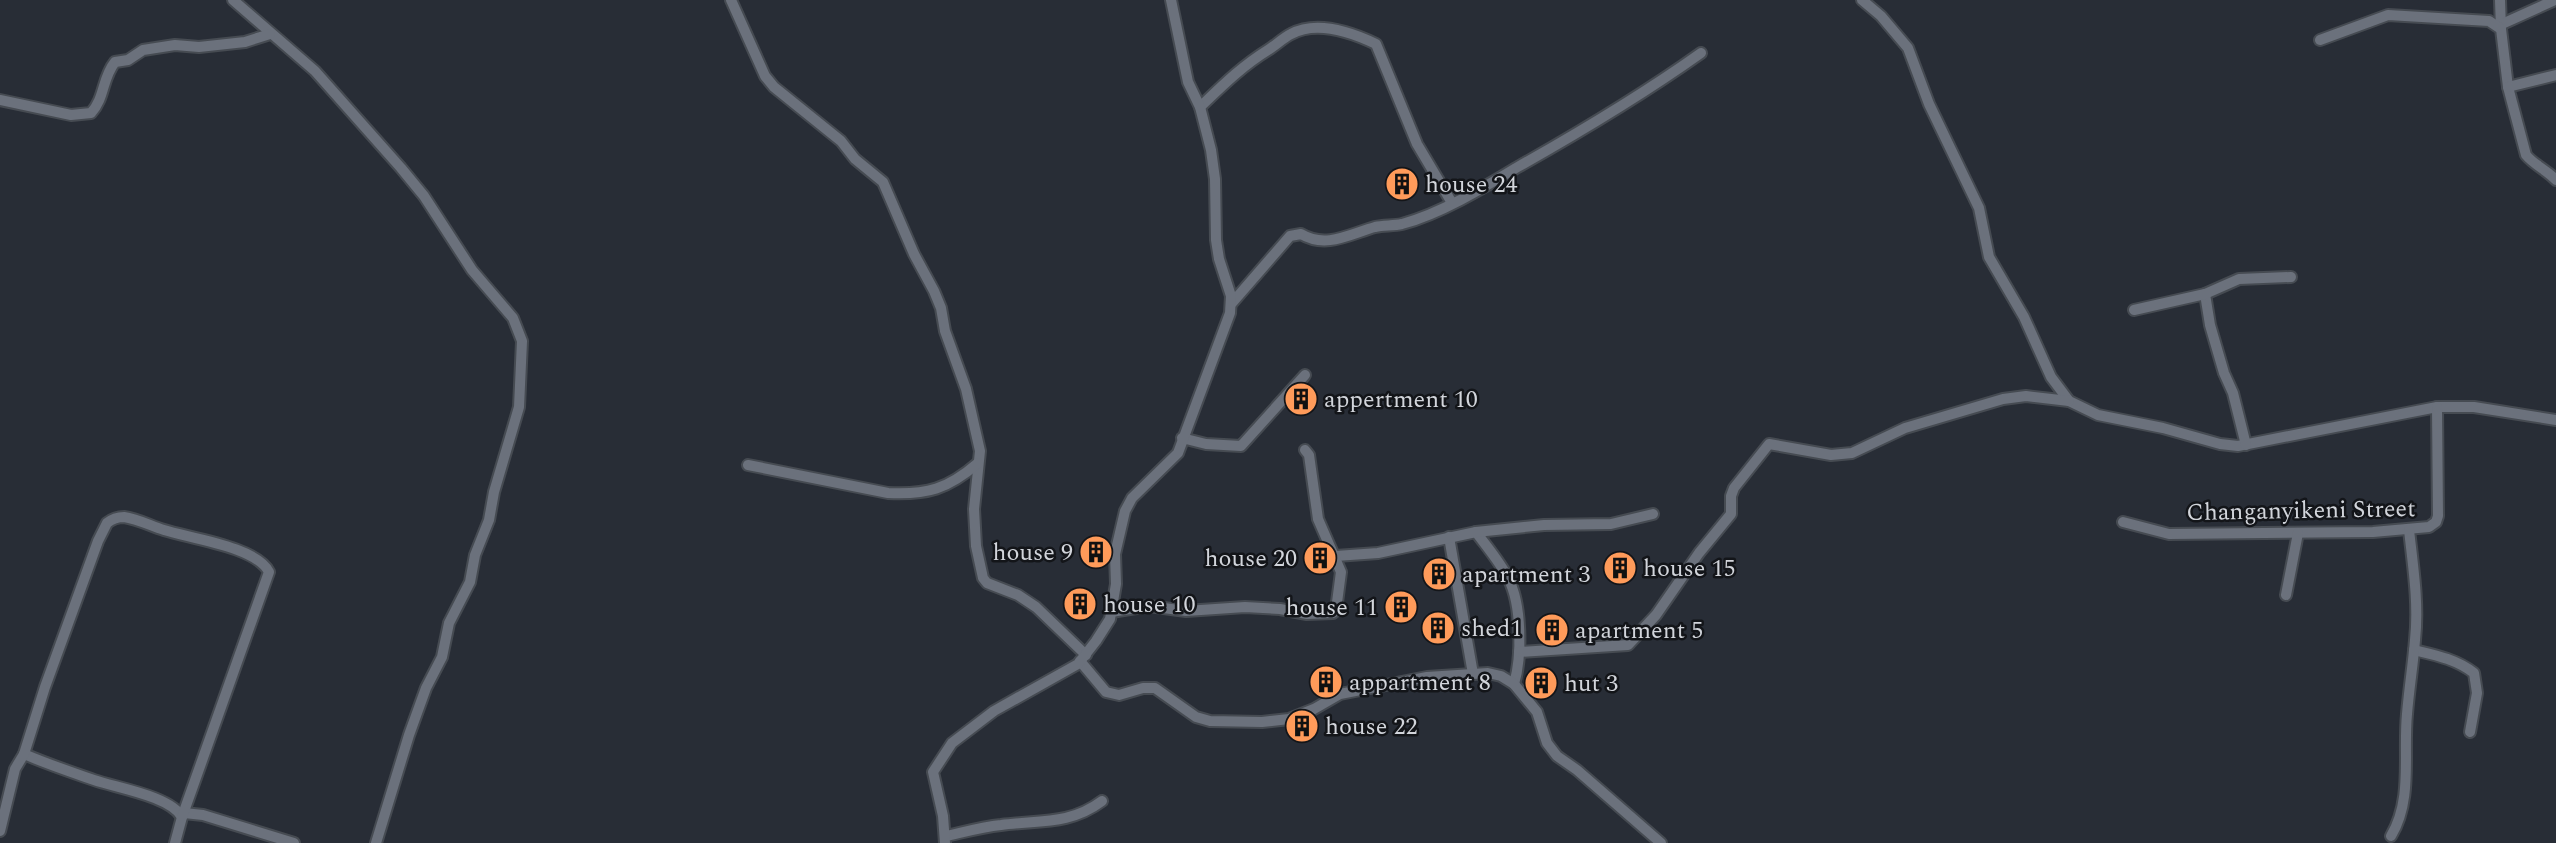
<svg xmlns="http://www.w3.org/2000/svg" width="2556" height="843" font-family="Spectral,serif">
<rect width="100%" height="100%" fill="#282d36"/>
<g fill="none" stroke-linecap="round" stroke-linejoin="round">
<defs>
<g id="street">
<polyline points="233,0 315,71 401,168 424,196 472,270 513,318 522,341 519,407 494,492 489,520 475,555 470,582 449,623 442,657 426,688 409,735 376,843"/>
<polyline points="731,0 765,76 774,87 841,141 855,159 883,182 914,254 934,291 941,308 945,331 966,389 980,451 974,509 976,546 983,578 987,583 1018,595 1036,607 1086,655"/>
<polyline points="1862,0 1881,16 1908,48 1929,104 1979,208 1989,257 2024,317 2051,377 2069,401 2098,415 2163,428 2220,444 2238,446 2437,407 2474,407 2556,420"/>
<polyline points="2500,0 2501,29"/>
<polyline points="2502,24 2555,0"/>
<path d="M2320 40 2388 15 2489 21 2501 29 2508 87 2526 155C2534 165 2547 170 2556 180"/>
<polyline points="2508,87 2556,75"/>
<path d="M0 100 71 115 91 113C105 98 102 78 115 62L128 60 143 50 175 45 199 47 245 42 270 34"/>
<path d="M1200 107C1222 86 1242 66 1268 50 1276 45 1283 38 1291 34 1317 20 1351 32 1376 44L1417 144 1452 203"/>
<polyline points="2205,294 2210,325 2224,373 2233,393 2246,445"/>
<path d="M1232 303 1290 236 1301 234C1326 249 1350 234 1375 227 1384 225 1393 226 1402 224 1440 214 1483 188 1516 168 1580 132 1642 95 1701 53"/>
<polyline points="2134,310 2205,294 2239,279 2291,277"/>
<polyline points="1182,438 1206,444 1241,446 1305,375"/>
<path d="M748 465 888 493C927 495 948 489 978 463"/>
<polyline points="2123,522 2169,534 2373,532 2429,527 2436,522 2438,516 2437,407"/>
<path d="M1476 532C1487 547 1500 562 1508 578 1522 604 1522 657 1514 684"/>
<polyline points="1449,537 1473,674"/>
<polyline points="1336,556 1378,553 1476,532 1544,525 1611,524 1653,514"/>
<polyline points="2286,595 2298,533"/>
<polyline points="1111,612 1149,606 1186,611 1245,607 1280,609 1307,614 1333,613 1336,610 1341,572 1318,519 1309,455 1305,450"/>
<path d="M2414 650C2435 655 2456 659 2474 673L2477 693 2470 732"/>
<polyline points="1519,652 1628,645 1656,615 1699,553 1731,514 1731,496 1734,488 1769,444 1831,455 1852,453 1905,428 2003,399 2026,396 2069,401"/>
<polyline points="1080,661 1106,692 1119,695 1143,688 1155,688 1196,717 1210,721 1262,722 1289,719 1314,709 1340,694 1427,677 1488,673 1501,676 1514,684 1537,712 1547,743 1557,756 1577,770 1661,843"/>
<path d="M24 754C47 764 71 772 94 780 117 788 170 796 182 817"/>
<polyline points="184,813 203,815 294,843"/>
<path d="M0 831 15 769 24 754 45 687 98 541 107 523C112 519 118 517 124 517 138 519 151 526 164 530 189 538 257 547 269 572L182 817 175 843"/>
<path d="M946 836C964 832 982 827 1001 825 1039 820 1070 825 1102 801"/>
<path d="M2391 836C2413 799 2403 755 2407 714 2409 689 2413 665 2415 640 2419 604 2413 566 2409 530"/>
<polyline points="945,843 943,816 933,772 952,743 994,711 1078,664 1096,641 1110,619 1116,584 1115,554 1125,511 1132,498 1178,453 1230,313 1231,296 1219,259 1216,240 1215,179 1211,150 1200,107 1188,82 1171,0"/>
</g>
</defs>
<!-- street casing -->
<use href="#street" stroke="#464b52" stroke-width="14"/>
<!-- street -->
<use href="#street" stroke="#6b717c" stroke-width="10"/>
</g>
<!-- icons -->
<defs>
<symbol id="building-disc" viewBox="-11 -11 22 22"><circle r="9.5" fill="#ff9b5a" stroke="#131519"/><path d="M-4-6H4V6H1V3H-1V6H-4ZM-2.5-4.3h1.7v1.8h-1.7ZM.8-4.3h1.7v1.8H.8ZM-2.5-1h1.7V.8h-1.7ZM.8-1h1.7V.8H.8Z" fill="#111"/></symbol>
</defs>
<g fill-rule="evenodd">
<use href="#building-disc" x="1383" y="165" width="38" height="38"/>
<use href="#building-disc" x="1282" y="380" width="38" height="38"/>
<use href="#building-disc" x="1077" y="533" width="38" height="38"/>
<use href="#building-disc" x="1301" y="539" width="38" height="38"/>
<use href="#building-disc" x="1601" y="549" width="38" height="38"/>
<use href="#building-disc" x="1420" y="555" width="38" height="38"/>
<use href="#building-disc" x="1061" y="585" width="38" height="38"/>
<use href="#building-disc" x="1382" y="588" width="38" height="38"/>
<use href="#building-disc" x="1419" y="609" width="38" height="38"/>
<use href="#building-disc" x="1533" y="611" width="38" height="38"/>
<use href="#building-disc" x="1307" y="663" width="38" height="38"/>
<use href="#building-disc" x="1522" y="664" width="38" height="38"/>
<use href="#building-disc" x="1283" y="707" width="38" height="38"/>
</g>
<g text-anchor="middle" stroke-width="5" stroke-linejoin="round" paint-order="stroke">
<!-- poi labels -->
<g font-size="24" fill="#d2d5db" stroke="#131519" text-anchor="start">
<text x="1425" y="192">house 24</text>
<text x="1324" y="407">appertment 10</text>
<text x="1073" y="560" text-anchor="end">house 9</text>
<text x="1297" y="566" text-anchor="end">house 20</text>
<text x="1643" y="576">house 15</text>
<text x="1462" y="582">apartment 3</text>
<text x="1103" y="612">house 10</text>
<text x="1378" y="615" text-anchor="end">house 11</text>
<text x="1461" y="636">shed1</text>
<text x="1575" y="638">apartment 5</text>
<text x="1349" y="690">appartment 8</text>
<text x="1564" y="691">hut 3</text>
<text x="1325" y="734">house 22</text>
</g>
<!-- street labels -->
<g font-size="24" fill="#d2d5db" stroke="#131519">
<text transform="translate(2301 510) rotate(-1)" y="8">Changanyikeni Street</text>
</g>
</g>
</svg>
